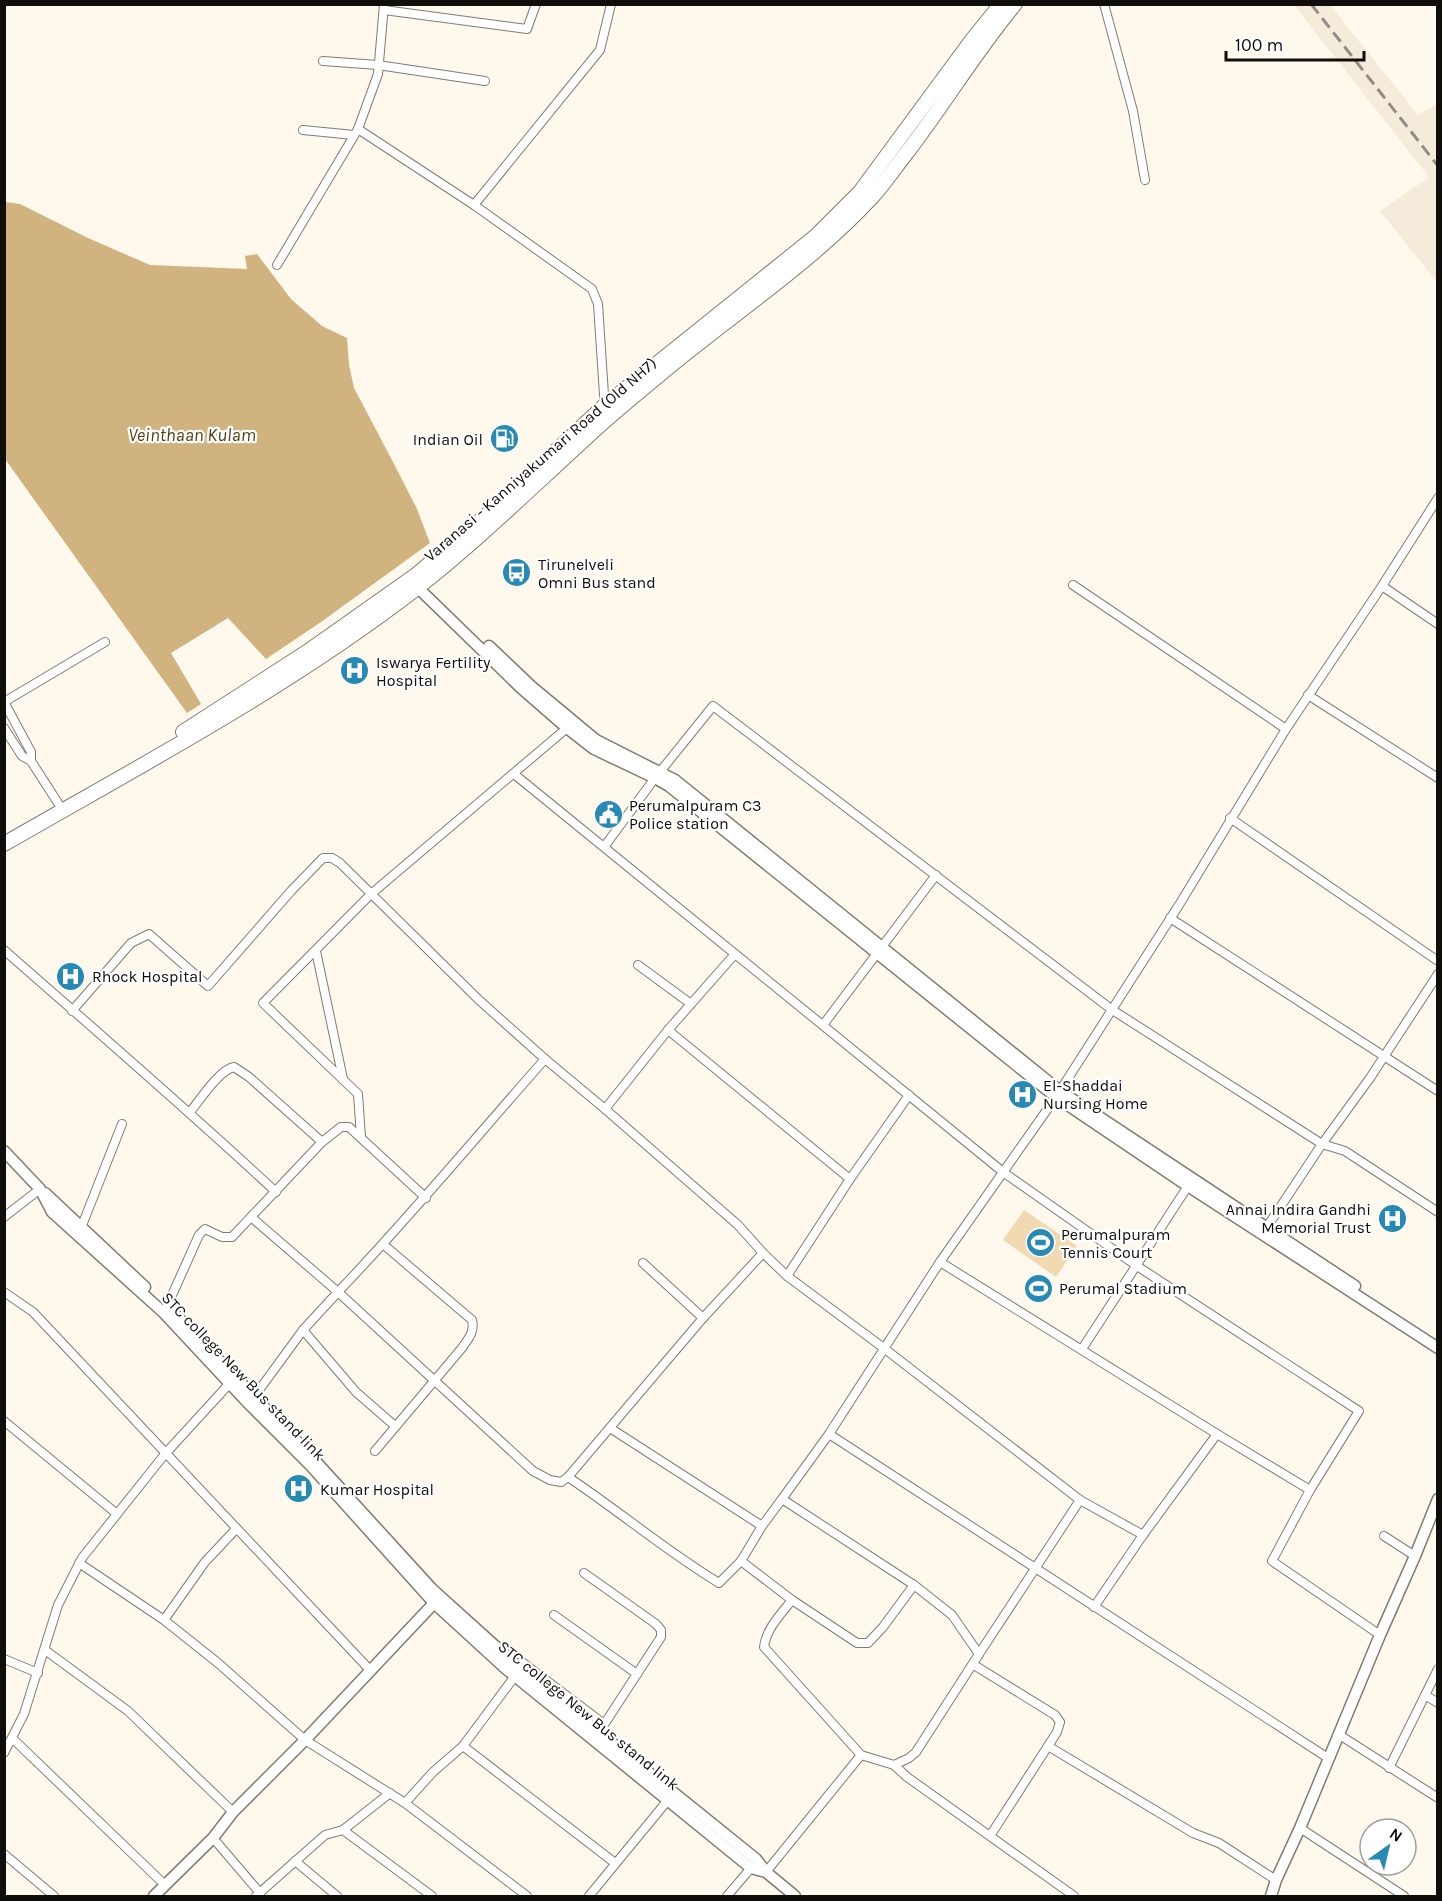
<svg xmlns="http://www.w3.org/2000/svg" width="1442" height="1901" font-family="Karla,sans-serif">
<rect width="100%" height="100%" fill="#fef8ed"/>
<!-- built -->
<polygon fill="#f5ebda" points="1294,5 1330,5 1418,115 1437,104 1437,282 1380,211 1429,177"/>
<!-- green -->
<polygon fill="#f1dab2" points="1024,1210 1077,1246 1056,1277 1003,1240"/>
<!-- water -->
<polygon fill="#d0b37e" points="5,202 20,204 88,238 150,265 247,269 245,256 257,254 291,299 322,326 347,338 349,365 354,388 393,462 417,509 430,543 321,622 266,659 228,618 171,653 201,704 187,713 5,459"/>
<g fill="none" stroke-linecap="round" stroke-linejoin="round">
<defs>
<g id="minor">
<polyline points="1104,4 1133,111 1145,180"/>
<polyline points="384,10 527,29 536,4"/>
<polyline points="323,61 378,65 485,81"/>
<polyline points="358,129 474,205 600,50 611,4"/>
<polyline points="303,130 354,135"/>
<polyline points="474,205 592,289 598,304 605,410"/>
<polyline points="277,265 358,129 378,74 384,4"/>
<polyline points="1073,585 1286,729"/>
<polyline points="1382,586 1438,624"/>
<polyline points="1308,695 1438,778"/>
<polyline points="4,702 105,642"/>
<polyline points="4,702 31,752 31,761"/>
<polyline points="4,728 22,756 31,761 58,803"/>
<polyline points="514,774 1003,1172 1137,1266 1359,1411 1310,1490 1272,1561 1380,1635"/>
<polyline points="1230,818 1438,961"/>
<polyline points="604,847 655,778 713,706 1111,1009 1322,1144 1345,1151 1438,1212"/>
<polyline points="1170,918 1438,1091"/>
<path d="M4 950C95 1030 187 1109 276 1192"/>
<polyline points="316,951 343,1079"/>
<polyline points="638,965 691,1004"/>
<polyline points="72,1011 131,943 149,934 208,986 291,891 323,858 332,858 340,863 479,1000 545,1059"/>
<polyline points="823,1025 936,875"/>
<polyline points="668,1030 850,1179"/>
<polyline points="605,1109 668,1030 735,954"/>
<path d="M190 1112C200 1100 219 1070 234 1067L249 1077 322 1142"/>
<polyline points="361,1137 358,1094 263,1003 371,894 567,728"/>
<polyline points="4,1217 40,1189"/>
<polyline points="81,1228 122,1124"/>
<polyline points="1263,1233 1322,1144 1370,1078 1438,974"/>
<path d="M763 1253 703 1318 568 1477 561 1482 550 1480 533 1471 338 1292C410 1217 476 1137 545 1059L605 1109 738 1225 763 1253 787 1276 885 1349 1080 1500 979 1654 952 1615 914 1585 782 1499 829 1434"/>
<polyline points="940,1262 1217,1434 1310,1490"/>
<polyline points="643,1263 703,1318"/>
<polyline points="787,1276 850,1179 909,1095"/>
<polyline points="4,1292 33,1312 370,1670"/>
<polyline points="164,1313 199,1235 205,1229 222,1237 232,1237 322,1142 341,1127 349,1127 426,1198"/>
<polyline points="303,1330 356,1392 395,1426"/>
<polyline points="1082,1349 1188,1186"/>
<polyline points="251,1401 303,1330 338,1292 251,1217"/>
<polyline points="4,1421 117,1514"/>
<polyline points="610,1428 762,1526"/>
<path d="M375 1451 462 1348C468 1339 475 1332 472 1320L384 1245"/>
<path d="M568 1477C619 1511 666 1551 719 1583L741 1561 762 1526 782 1499"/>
<polyline points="1080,1500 1143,1535"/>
<polyline points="1384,1536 1415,1556"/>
<polyline points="741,1561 792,1600"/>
<polyline points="79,1563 164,1620 218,1663 305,1740 405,1803 527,1896"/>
<polyline points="584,1573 656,1624 661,1630 661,1637 596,1737"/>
<polyline points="1094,1607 1143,1535 1217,1434"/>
<polyline points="554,1615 637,1674"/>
<polyline points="164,1620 205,1562 236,1529"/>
<polyline points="45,1650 128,1711 233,1812"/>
<polyline points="4,1659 38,1673"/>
<polyline points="522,1662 604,1724"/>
<polyline points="974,1665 1055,1715 1060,1722 1057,1732 1048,1746 1193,1833 1219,1843 1276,1880"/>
<polyline points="1425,1695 1438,1703"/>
<polyline points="1338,1734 1438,1798"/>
<polyline points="13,1739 165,1885"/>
<polyline points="463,1746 615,1863"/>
<polyline points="4,1753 24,1714 58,1605 82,1558 165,1454 230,1383"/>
<path d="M861 1755 764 1647C766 1629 781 1614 792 1600L857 1643H868L883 1627 914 1585"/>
<polyline points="1328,1758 829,1434 940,1262 1056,1097 1179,905 1286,729 1382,586 1438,498"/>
<polyline points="894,1765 907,1777 1074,1896"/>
<polyline points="1389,1768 1438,1669"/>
<polyline points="405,1803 433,1772 463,1746 515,1676"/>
<polyline points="1300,1828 1404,1896"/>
<polyline points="343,1830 432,1896"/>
<polyline points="990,1836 1048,1746"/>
<polyline points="213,1838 260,1893"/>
<polyline points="4,1854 54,1896"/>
<polyline points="295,1861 337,1896"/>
<polyline points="766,1872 861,1755 894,1765 909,1758 916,1752 979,1654"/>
<polyline points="256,1896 325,1835 343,1830 390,1793"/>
<polyline points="589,1896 668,1800"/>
<polyline points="727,1896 751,1868"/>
</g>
<g id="tertiary">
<polyline points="412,582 521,688 567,728 594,749 655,778 669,786 1056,1097 1188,1186 1438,1348"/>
<polyline points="489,646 531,686 596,740 675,780 1060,1091 1355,1286"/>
<polyline points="4,1151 40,1189 52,1212 164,1313 249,1404 310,1465 434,1603 505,1668 751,1868 766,1872 795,1896"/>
<polyline points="45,1193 145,1287"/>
<polyline points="170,1309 308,1453 432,1589 524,1672 756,1859 766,1872"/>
<polyline points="154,1896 213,1838 233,1812 305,1740 437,1600"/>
<polyline points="1271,1896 1276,1880 1300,1828 1380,1635 1415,1556 1438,1499"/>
</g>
<g id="primary">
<polyline points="183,732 307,652 416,575 496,507 603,407 816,236 860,192 972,40 1001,4"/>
<path d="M4 844C145 763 289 687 417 588 477 541 531 488 587 437 609 416 634 396 658 376 729 316 808 266 872 197 884 184 894 169 905 155 943 106 975 52 1015 4"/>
</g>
</defs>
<!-- minor casing -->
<use href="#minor" stroke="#817c73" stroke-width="10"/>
<!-- tertiary casing -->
<use href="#tertiary" stroke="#817c73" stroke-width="13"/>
<!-- primary casing -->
<use href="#primary" stroke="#817c73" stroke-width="16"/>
<!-- minor -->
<use href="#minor" stroke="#fff" stroke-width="8"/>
<!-- tertiary -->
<use href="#tertiary" stroke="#fff" stroke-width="10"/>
<!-- primary -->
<use href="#primary" stroke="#fff" stroke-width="14"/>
<!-- rail -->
<polyline stroke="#918d86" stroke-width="3" stroke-dasharray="12 6" stroke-linecap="butt" points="1311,4 1438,166"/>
</g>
<!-- icons -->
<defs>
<symbol id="fuel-disc" viewBox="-11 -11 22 22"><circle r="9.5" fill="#278ab4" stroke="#fff"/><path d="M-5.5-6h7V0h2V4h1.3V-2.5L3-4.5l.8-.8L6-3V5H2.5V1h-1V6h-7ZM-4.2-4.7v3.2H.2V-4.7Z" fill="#fff"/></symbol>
<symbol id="bus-disc" viewBox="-11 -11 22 22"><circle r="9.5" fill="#278ab4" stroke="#fff"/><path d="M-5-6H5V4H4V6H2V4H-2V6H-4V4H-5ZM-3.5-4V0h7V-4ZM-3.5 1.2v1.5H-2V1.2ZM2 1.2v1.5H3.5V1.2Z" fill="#fff"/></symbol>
<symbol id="hospital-disc" viewBox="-11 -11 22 22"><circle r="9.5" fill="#278ab4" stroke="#fff"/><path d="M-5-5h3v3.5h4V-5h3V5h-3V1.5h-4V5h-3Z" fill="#fff"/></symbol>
<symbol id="civic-disc" viewBox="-11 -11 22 22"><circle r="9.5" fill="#278ab4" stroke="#fff"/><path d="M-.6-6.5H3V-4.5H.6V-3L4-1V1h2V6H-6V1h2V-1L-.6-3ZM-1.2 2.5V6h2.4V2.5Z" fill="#fff"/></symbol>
<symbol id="stadium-disc" viewBox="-11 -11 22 22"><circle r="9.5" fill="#278ab4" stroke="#fff"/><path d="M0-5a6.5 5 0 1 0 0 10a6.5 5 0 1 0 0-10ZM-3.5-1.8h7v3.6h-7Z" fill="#fff"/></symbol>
</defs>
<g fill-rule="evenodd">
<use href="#fuel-disc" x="488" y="422" width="33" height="33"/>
<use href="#bus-disc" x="500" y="556" width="33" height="33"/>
<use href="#hospital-disc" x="338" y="654" width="33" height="33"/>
<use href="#civic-disc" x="592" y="798" width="33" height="33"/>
<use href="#hospital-disc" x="54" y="960" width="33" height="33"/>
<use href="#hospital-disc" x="1006" y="1078" width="33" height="33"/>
<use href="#hospital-disc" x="1376" y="1202" width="33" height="33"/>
<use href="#stadium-disc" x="1024" y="1226" width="33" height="33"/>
<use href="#stadium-disc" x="1022" y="1272" width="33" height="33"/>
<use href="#hospital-disc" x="282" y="1472" width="33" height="33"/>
</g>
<g text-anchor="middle" stroke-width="4.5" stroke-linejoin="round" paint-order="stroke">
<!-- poi labels -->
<g font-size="16" fill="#100e0b" stroke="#fff" text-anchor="start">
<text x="483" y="445" text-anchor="end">Indian Oil</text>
<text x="538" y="570">Tirunelveli<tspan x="538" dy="18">Omni Bus stand</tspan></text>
<text x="376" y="668">Iswarya Fertility<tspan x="376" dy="18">Hospital</tspan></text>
<text x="629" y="811">Perumalpuram C3<tspan x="629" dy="18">Police station</tspan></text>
<text x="92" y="982">Rhock Hospital</text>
<text x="1043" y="1091">El-Shaddai<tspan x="1043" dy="18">Nursing Home</tspan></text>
<text x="1371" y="1215" text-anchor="end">Annai Indira Gandhi<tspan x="1371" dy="18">Memorial Trust</tspan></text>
<text x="1061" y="1240">Perumalpuram<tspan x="1061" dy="18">Tennis Court</tspan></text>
<text x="1059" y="1294">Perumal Stadium</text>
<text x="320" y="1495">Kumar Hospital</text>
</g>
<!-- street labels -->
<g font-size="16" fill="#100e0b" stroke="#fff">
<text transform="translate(540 459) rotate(-41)" y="6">Varanasi - Kanniyakumari Road (Old NH7)</text>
<text transform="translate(244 1376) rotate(46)" y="6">STC college New Bus stand link</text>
<text transform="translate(589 1715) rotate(39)" y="6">STC college New Bus stand link</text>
</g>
<!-- water labels -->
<g font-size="18" font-style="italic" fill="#523d13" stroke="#fff">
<text x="192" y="441">Veinthaan Kulam</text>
</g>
</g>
<!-- border -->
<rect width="1442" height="1901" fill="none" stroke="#100e0b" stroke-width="12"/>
<!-- north arrow -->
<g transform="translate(1388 1847) rotate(34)"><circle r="28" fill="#ffffff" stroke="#9f9f9d" stroke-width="1.5"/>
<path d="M0-4.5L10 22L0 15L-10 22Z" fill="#278ab4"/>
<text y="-9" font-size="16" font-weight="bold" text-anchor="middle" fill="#100e0b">N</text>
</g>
<!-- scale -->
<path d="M1226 51v9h138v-9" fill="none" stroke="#100e0b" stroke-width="3"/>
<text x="1235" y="51" font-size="18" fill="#100e0b" stroke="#ffffff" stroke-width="4.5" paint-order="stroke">100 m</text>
</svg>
